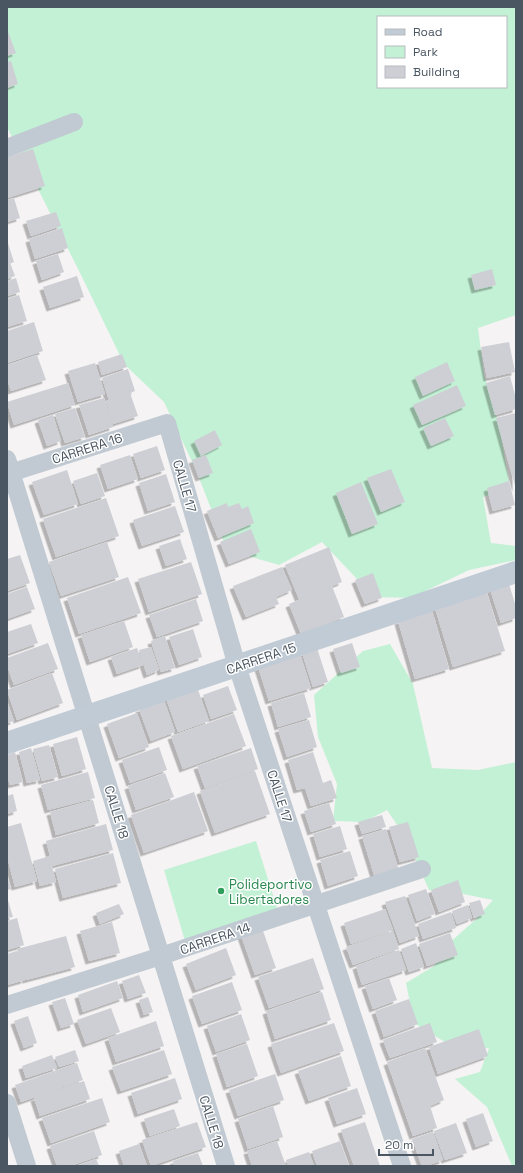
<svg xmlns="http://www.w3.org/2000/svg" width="523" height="1173" font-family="'Space Grotesk',sans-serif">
<defs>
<filter id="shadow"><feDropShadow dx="-3.5" dy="3.5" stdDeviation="0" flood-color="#0004"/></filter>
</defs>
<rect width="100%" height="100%" fill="#f5f3f3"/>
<!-- green -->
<g fill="#c3f1d5" fill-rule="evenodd">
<path d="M7 7H516V315L478 328 484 375 499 424 510 488 483 497 491 543 516 546V560L469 570 411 598 374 597 322 542 279 565 227 550 196 470 164 402 124 364 84 281 7 127ZM378 17H506V87H378Z"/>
<polygon points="390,644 413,684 432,768 478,770 516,762 516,1166 512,1166 487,1107 455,1079 480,1072 489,1048 458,1050 414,1023 406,983 434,966 448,944 474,921 493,900 463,894 429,890 406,838 387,810 364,822 333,821 337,784 318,737 314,695 363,651"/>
<polygon points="256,841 278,911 185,941 164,870"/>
</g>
<!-- building -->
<g fill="#cdcfd5" filter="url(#shadow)">
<polygon points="7,29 16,53 7,56"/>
<polygon points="11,61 18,84 7,88 7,62"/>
<polygon points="33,149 45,186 7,198 7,157"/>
<polygon points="14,198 20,218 7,222 7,200"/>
<polygon points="56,212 61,226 31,236 26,221"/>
<polygon points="62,228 68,248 35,259 29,239"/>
<polygon points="7,240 14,262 7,265"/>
<polygon points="58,254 64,272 42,280 36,261"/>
<polygon points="11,265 15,276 7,279 7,266"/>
<polygon points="492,269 496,285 475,290 471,275"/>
<polygon points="77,276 84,297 50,308 43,287"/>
<polygon points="16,278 20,292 7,296 7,281"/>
<polygon points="19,295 27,321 7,327 7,299"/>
<polygon points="34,322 43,351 7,363 7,331"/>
<polygon points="509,342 515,372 487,378 481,347"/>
<polygon points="122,354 127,367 102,375 98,362"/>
<polygon points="37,355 46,380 11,391 7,379 7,365"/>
<polygon points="447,362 455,381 423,396 415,377"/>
<polygon points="95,363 105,394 78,402 68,371"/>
<polygon points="128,369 135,391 130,393 138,416 113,424 106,401 122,396 109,400 102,378"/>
<polygon points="510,376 516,399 516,409 495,415 486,383"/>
<polygon points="68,383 75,405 14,425 7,402"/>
<polygon points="457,385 466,406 422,425 413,405"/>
<polygon points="104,398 113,427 89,435 79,405"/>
<polygon points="75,408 85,437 65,443 55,414"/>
<polygon points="516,413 516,489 496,418"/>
<polygon points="53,415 61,441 47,446 38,420"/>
<polygon points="445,418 454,436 431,446 423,428"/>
<polygon points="215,430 222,445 201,456 194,441"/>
<polygon points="157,446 165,470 141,478 133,454"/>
<polygon points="130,455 138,479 108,489 100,465"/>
<polygon points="206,455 213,473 199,478 192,460"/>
<polygon points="391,469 405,502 381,512 367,478"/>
<polygon points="67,470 78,504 44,515 32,482"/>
<polygon points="97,473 105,496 81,504 73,481"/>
<polygon points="166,474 175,502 148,511 139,483"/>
<polygon points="509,481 515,505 493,511 487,488"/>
<polygon points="361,482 378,524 352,534 336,493"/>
<polygon points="106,498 119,536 56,557 43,519"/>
<polygon points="227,503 228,507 239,503 242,509 248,506 254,523 218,538 207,511"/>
<polygon points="175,506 184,532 142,546 133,520"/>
<polygon points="251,529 260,552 229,564 220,542"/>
<polygon points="180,539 187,559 166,566 159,546"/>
<polygon points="107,542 119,577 61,596 49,562"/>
<polygon points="329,547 342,582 299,599 285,565"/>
<polygon points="20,555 30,583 7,591 7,559"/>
<polygon points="191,562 202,594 149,612 138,579"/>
<polygon points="282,567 292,590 276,597 279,604 246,617 233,586"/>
<polygon points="373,573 382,598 365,604 355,580"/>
<polygon points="128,577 141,613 79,634 67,598"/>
<polygon points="509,584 516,607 516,618 501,623 490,589"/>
<polygon points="332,586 344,617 301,634 289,604"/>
<polygon points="27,587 35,609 7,619 7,594"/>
<polygon points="486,590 505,651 453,667 434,605"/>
<polygon points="196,599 203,621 157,637 149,615"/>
<polygon points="432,610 449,669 415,679 398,621"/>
<polygon points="124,621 133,647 90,662 81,635"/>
<polygon points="31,624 38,643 7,654 7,632"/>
<polygon points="193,629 202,657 179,665 169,637"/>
<polygon points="165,636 175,668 161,672 151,641"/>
<polygon points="48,643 58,669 14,685 7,665 7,658"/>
<polygon points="352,643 360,667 341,673 333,649"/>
<polygon points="151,647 159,670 147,675 139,650"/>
<polygon points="137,648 143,665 117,674 111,657"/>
<polygon points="317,648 328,682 313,687 302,653"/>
<polygon points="300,654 311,688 269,701 258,667"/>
<polygon points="52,673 63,703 17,720 7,690"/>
<polygon points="228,686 237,710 211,719 203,695"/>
<polygon points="197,687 209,721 178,732 166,698"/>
<polygon points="304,693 311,717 278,727 271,703"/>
<polygon points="164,700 175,732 151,741 139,709"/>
<polygon points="7,701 14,721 7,723"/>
<polygon points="137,713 149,747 119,758 107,724"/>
<polygon points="234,714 246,746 183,769 171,736"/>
<polygon points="309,720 317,747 287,757 278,729"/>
<polygon points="77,737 86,769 62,776 53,744"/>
<polygon points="49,745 58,777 42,781 33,749"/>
<polygon points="159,747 167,770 130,783 122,760"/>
<polygon points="31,748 40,780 27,783 19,752"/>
<polygon points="251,748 258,769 205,788 197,766"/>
<polygon points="15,752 23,782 10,785 7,775 7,755"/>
<polygon points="313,752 323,783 331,780 337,798 311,806 305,788 297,790 288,760"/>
<polygon points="255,771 270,814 215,833 200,791"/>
<polygon points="88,772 95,798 48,810 41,785"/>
<polygon points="165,773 174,797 136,810 128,786"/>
<polygon points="194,792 208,831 144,853 131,815"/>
<polygon points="13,794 17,811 7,814 7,796"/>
<polygon points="93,800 99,823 56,835 50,812"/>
<polygon points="329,803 336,824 311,832 304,811"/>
<polygon points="382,815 386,827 362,834 358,822"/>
<polygon points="408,822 419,857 400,862 389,827"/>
<polygon points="21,823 37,881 15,887 7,856 7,827"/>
<polygon points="106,824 113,850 52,866 56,882 40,886 33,861 50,856 46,841"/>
<polygon points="340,826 347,849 320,857 313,834"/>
<polygon points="386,829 399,871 375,878 362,836"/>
<polygon points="350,851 358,876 328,886 320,860"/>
<polygon points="113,853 121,883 63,898 55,869"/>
<polygon points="7,875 11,889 7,890"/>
<polygon points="458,880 465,902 439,912 431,890"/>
<polygon points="426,889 435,914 417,921 408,895"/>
<polygon points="405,896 419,936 400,943 385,902"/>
<polygon points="7,897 13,917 7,918"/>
<polygon points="480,900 485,914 474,918 469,903"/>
<polygon points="119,904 124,914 100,924 96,913"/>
<polygon points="468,905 472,918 457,924 452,911"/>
<polygon points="385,909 393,930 351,944 344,923"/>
<polygon points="451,912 456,928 423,939 418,924"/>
<polygon points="17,918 24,945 7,950 7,921"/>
<polygon points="112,922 120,953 89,961 80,931"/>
<polygon points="262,928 276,968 255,975 241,935"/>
<polygon points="393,931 399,949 353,965 346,947"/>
<polygon points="450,933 458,955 427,966 419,944"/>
<polygon points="66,936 75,967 26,980 17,949"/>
<polygon points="416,943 424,967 409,972 401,949"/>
<polygon points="226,948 236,975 196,990 186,964"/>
<polygon points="399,950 406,970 362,985 356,966"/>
<polygon points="17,951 25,980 7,985 7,954"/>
<polygon points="313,958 324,989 269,1008 258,977"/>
<polygon points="139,975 146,993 128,999 122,981"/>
<polygon points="389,978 397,1000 373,1009 365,986"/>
<polygon points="117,981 123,998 83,1012 78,995"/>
<polygon points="232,982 242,1010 202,1024 192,996"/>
<polygon points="322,992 331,1020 275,1039 266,1011"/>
<polygon points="148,997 153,1012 144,1015 139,1000"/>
<polygon points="65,998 74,1024 61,1028 52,1002"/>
<polygon points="409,999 418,1024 384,1037 375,1011"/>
<polygon points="111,1008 120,1032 86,1044 77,1020"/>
<polygon points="241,1014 250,1040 216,1052 207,1026"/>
<polygon points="28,1016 37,1043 24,1048 14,1021"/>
<polygon points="156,1021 164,1046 116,1062 108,1038"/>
<polygon points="334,1023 344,1051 281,1073 271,1044"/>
<polygon points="430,1023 437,1042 390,1058 383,1040"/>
<polygon points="479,1029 488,1056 438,1074 429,1047"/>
<polygon points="247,1044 258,1076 227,1087 216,1054"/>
<polygon points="425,1048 444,1100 430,1106 437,1128 413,1136 387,1062"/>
<polygon points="75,1050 79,1061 59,1067 55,1057"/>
<polygon points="164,1050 172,1074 121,1091 112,1067"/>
<polygon points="52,1055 57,1068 26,1078 22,1066"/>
<polygon points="341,1056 351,1086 309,1101 298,1071"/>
<polygon points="77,1063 83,1080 21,1102 15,1085"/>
<polygon points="275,1074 284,1100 238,1116 229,1090"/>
<polygon points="175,1078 182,1099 138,1114 131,1093"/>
<polygon points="84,1081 90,1099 40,1116 34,1098"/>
<polygon points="357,1088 366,1114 337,1124 328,1098"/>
<polygon points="102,1098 110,1122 51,1143 42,1118"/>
<polygon points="273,1106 283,1137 248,1149 238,1119"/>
<polygon points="174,1109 180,1126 150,1136 144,1119"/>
<polygon points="483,1113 493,1141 476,1147 466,1119"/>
<polygon points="197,1122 206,1147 151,1166 142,1140"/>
<polygon points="365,1122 380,1166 354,1166 341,1130"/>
<polygon points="456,1123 467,1153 445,1160 434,1131"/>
<polygon points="94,1131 102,1155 70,1166 57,1166 50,1146"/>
<polygon points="433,1132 443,1160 426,1166 422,1166 412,1139"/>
<polygon points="277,1141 286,1166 252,1166 247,1151"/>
<polygon points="340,1141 349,1166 317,1166 312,1151"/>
<polygon points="139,1144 147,1166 124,1166 119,1151"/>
<polygon points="309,1152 314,1166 288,1166 286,1160"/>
<polygon points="198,1153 203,1166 174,1166 173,1161"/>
<polygon points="96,1159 99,1166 76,1166"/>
</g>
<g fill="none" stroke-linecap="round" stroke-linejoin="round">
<!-- street -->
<g stroke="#c1cad2" stroke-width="18">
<polyline points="7,148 74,122"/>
<polyline points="7,459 226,1166"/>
<polyline points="7,474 167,423 237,666 402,1166"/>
<polyline points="7,1005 161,956 422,869"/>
<polyline points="7,1103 27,1166"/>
</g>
<!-- secondary -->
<polyline stroke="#c1cbd6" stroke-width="22" points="7,743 516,572"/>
</g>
<!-- markers -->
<circle fill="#2e9e5b" stroke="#fff" stroke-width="1.5" cx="221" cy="891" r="4"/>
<g text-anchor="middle" stroke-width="3" stroke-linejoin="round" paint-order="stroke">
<!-- street labels -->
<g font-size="13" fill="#4a5661" stroke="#fff">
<text transform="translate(87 448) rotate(-18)" y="5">CARRERA 16</text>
<text transform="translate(185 486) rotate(74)" y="5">CALLE 17</text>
<text transform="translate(261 658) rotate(-19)" y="5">CARRERA 15</text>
<text transform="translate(280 796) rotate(72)" y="5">CALLE 17</text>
<text transform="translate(117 812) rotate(73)" y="5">CALLE 18</text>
<text transform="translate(215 938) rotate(-19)" y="5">CARRERA 14</text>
<text transform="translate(212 1122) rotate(73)" y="5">CALLE 18</text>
</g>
<!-- leisure labels -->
<g font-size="13" fill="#27864d" stroke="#fff" text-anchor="start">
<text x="229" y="889">Polideportivo<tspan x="229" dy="15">Libertadores</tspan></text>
</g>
</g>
<!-- border -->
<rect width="523" height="1173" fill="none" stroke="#4a5661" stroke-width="16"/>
<!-- legend -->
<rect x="377" y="16" width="130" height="72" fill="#ffffff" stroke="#b7bbc0"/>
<rect x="385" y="29" width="20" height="6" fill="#c1cbd6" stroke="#b7bbc0"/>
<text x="413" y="36" font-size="12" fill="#4a5661">Road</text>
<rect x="385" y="46" width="20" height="12" fill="#c3f1d5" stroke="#b7bbc0"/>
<text x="413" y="56" font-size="12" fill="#4a5661">Park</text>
<rect x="385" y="66" width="20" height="12" fill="#cdcfd5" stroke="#b7bbc0"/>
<text x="413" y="76" font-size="12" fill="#4a5661">Building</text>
<!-- scale -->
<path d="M379 1149v6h54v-6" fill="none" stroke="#4a5661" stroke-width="2"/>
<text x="385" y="1149" font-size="12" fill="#4a5661" stroke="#ffffff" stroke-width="3" paint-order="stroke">20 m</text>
</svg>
